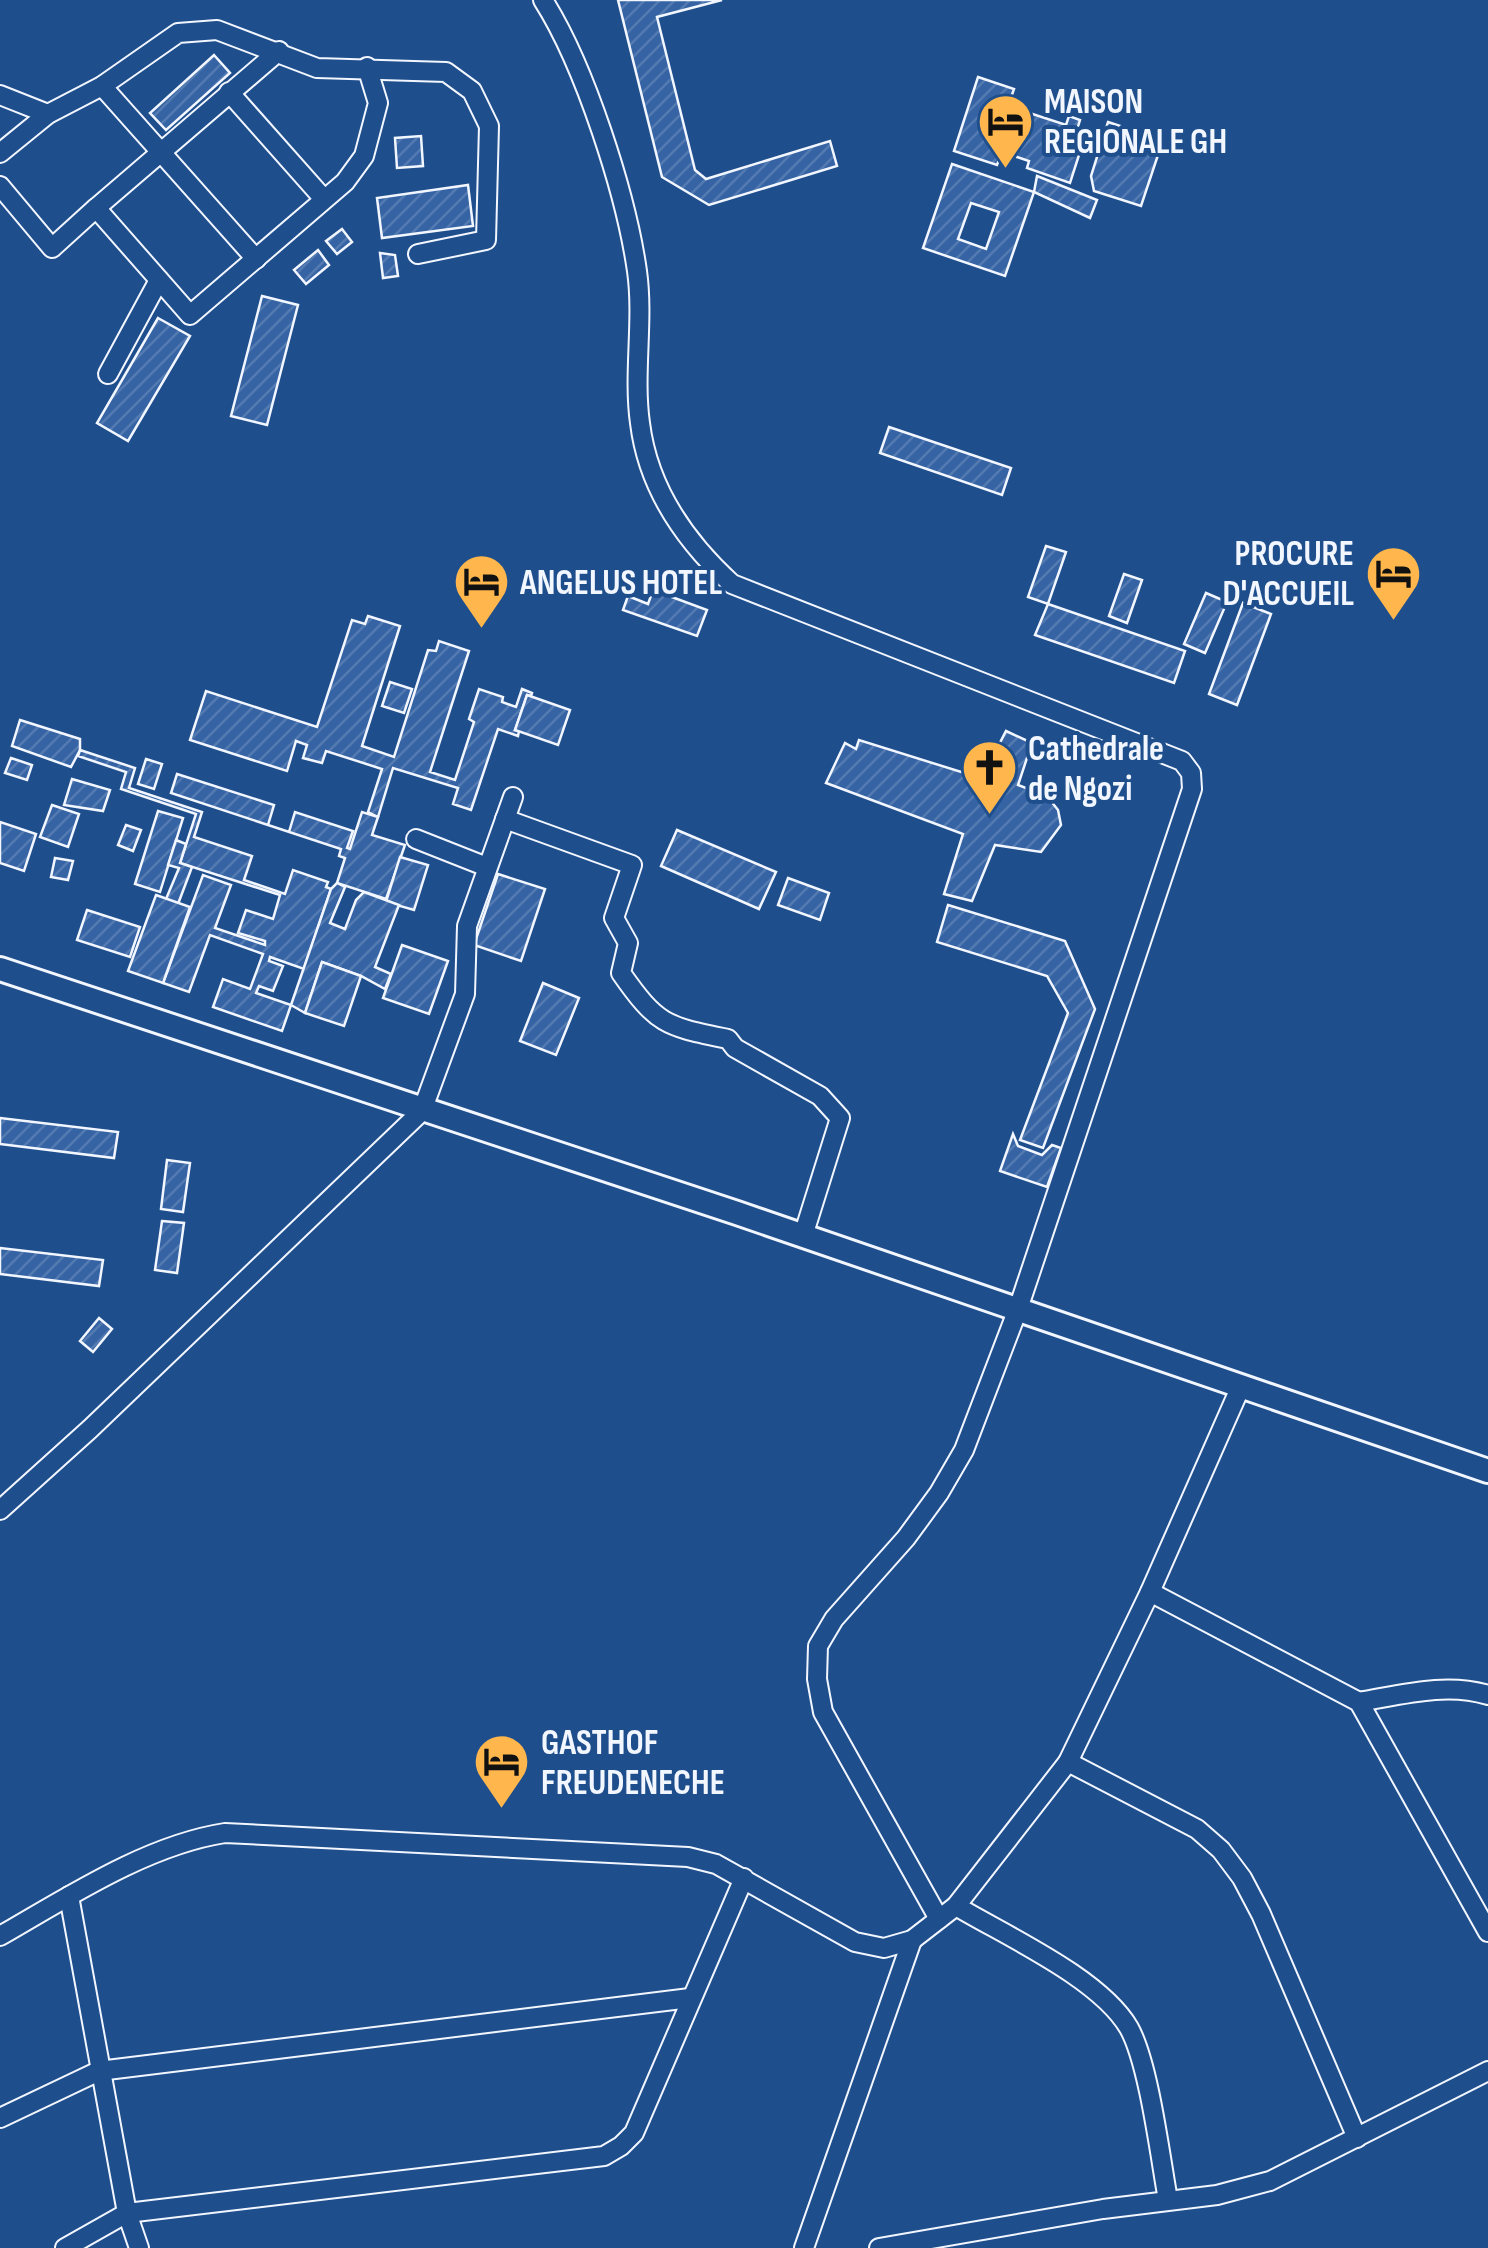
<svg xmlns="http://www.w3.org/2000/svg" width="1488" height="2248" font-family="'Sofia Sans Condensed',sans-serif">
<defs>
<pattern id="building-hatch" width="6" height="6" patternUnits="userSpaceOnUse" patternTransform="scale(2.5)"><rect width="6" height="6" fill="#3563a3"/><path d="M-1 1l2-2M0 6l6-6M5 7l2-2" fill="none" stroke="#537ab1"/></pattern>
</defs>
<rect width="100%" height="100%" fill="#1f4e8c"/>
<!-- building -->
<g fill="url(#building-hatch)" stroke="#f2f6ff" stroke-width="2.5" fill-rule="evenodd">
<polygon points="618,0 722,0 657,17 695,170 706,179 830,141 837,166 709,205 662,177"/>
<polygon points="214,55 230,73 166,130 150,113"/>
<polygon points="978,77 1014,89 1008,106 1066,125 1069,116 1080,120 1070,152 1079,155 1070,183 1027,168 1029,161 1002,152 997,165 954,151"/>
<polygon points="1108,122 1163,140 1141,206 1094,191 1091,176"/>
<polygon points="421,136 423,166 397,168 395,138"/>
<path d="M952 164 1034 192 1005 276 923 248ZM971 203 999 212 986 249 958 239Z"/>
<polygon points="1037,176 1097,200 1090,218 1034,192"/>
<polygon points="468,185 473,226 382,238 377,198"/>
<polygon points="342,229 352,242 337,254 326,241"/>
<polygon points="318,250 329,265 306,284 294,270"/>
<polygon points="380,253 395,255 398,276 383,278"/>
<polygon points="262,296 298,305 267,425 231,416"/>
<polygon points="158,318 190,336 128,441 97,423"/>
<polygon points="889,427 1011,468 1002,495 880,453"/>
<polygon points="1046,546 1066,552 1048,604 1028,597"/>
<polygon points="1124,574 1142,580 1127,623 1109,616"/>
<polygon points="653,590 707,610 697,636 623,610 628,596 648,604"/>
<polygon points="1206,593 1227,602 1205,653 1184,644"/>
<polygon points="1243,603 1271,614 1237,705 1209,694"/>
<polygon points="1048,604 1185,651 1174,683 1035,635"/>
<polygon points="368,616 400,626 362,746 394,757 428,650 436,651 439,641 469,651 430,772 455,780 474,722 469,719 479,689 503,697 502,702 516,707 522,689 532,693 531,696 527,695 515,730 519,731 518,736 498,729 471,810 453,804 458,788 393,768 378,817 368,812 382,769 326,751 322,763 303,758 307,745 296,741 287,771 190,740 206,691 317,727 352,620 365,624"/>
<polygon points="390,682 412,689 404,713 382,706"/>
<polygon points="527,695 570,710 558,745 515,730"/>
<polygon points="20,720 80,739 80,750 71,767 12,746"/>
<polygon points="1006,731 1032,743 1018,785 1047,796 1058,810 1061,825 1041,852 995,845 972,901 944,894 963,834 826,783 845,743 856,749 859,740 974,776 984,774"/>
<polygon points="80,750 135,768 129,788 202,812 194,837 252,856 244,880 285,894 293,870 328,882 326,887 331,889 304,969 270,957 269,961 283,966 273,991 259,986 256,993 291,1005 282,1031 213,1007 223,979 250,989 263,954 210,935 189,992 163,983 203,875 231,885 215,928 265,945 265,941 238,933 246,910 273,919 280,895 180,863 196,814 121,789 126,772 78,756"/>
<polygon points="11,758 32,765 27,780 5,773"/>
<polygon points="146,759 162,764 154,789 138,784"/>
<polygon points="177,774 274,805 268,825 289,832 295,812 353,831 347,848 350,849 362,812 378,817 372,835 405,845 386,899 337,883 345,858 339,856 341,849 171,793"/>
<polygon points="72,779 110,790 103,811 64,805"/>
<polygon points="52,805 79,814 68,847 40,837"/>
<polygon points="158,811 183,818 160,892 135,884"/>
<polygon points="0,822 36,834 24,871 0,863"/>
<polygon points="126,825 141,830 133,851 118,845"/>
<polygon points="677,830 776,872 759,909 661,866"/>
<polygon points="176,840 186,844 180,863 192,867 178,904 166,899 179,868 168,865"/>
<polygon points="400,857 428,865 414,910 386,902"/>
<polygon points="55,858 73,861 68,880 51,877"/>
<polygon points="498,874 545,889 521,961 474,945"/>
<polygon points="788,878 829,893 820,920 778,905"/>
<polygon points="337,883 345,887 330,923 345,929 356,900 364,892 399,905 375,967 391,974 385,989 361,976 322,962 305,1013 291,1005 331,889"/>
<polygon points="156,895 190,907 163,983 128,971"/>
<polygon points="948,905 1065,941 1095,1009 1043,1148 1020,1140 1068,1013 1047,976 937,942"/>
<polygon points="87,910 140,927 130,957 77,940"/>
<polygon points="402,945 448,961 429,1014 383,998"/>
<polygon points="322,962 361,976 344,1026 305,1013"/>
<polygon points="543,983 579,998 556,1055 520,1041"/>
<polygon points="0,1118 118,1132 114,1158 0,1144"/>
<polygon points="1013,1134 1018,1146 1042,1155 1052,1145 1061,1148 1047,1187 1000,1171"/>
<polygon points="167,1160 190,1163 183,1212 161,1209"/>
<polygon points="162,1221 184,1223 177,1273 155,1270"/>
<polygon points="0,1248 103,1260 99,1286 0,1274"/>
<polygon points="99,1318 112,1329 93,1352 80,1341"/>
</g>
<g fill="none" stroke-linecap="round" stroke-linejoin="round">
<defs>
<g id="minor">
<path d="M543 0C585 66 626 194 637 271 644 321 633 373 640 423 648 489 685 541 732 584L1182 761 1191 773 1192 789 1018 1309 964 1450 939 1493 906 1538 834 1619 818 1646 817 1679 823 1712 939 1919"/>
<polyline points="102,86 256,259"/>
<polyline points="229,92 323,198"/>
<polyline points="0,95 48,114"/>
<polyline points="0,153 48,114 102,86 178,33 217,30 317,68 446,72 472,91 489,126 486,240 418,254"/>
<polyline points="0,186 52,248 96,208 190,315 345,182 364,156 378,103 367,67"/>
<polyline points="96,208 279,51"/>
<polyline points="108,374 159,280"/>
<path d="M505 819 632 865 614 918 628 943 621 973C658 1026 666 1026 728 1039L735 1048 820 1096 840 1118 803 1236"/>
<polyline points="416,839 487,867"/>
<polyline points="0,1510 90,1429 422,1111 465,994 467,926 513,797"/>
<polyline points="1150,1592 1359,1702 1488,1932"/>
<path d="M1359 1702C1401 1695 1446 1682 1488 1695"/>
<polyline points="1068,1762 1197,1829 1221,1850 1242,1878 1261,1914 1357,2138"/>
<polyline points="69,1896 127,2213 139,2248"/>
<path d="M956 1906C1006 1936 1100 1978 1129 2028 1149 2064 1160 2156 1168 2200"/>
<path d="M0 1936C68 1897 147 1845 225 1833L688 1857 716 1864 855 1942 884 1948 912 1940 956 1906 1068 1762 1150 1592 1241 1386"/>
<polyline points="0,2118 99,2071 690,1998"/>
<polyline points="65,2248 127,2213 604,2156 621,2146 634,2133 744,1878"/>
<polyline points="804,2248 912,1940"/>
<polyline points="879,2248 1103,2209 1217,2195 1270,2181 1488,2071"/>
</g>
<polyline id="tertiary" points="0,969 737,1213 1488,1471"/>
</defs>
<!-- minor casing -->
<use href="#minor" stroke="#f2f6ff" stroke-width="22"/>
<!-- tertiary casing -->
<use href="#tertiary" stroke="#f2f6ff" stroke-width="28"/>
<!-- minor -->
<use href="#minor" stroke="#1f4e8c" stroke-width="18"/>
<!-- tertiary -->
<use href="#tertiary" stroke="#1f4e8c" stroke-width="22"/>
</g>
<!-- icons -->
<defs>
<symbol id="hotel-pin" viewBox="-11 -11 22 30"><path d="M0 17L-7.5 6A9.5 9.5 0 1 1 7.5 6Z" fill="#ffb74d" stroke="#1f4e8c"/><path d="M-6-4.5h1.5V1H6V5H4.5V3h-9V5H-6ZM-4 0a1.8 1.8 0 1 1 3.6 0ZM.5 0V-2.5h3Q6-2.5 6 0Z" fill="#111"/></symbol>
<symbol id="church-pin" viewBox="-11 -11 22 30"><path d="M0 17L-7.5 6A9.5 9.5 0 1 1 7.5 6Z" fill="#ffb74d" stroke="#1f4e8c"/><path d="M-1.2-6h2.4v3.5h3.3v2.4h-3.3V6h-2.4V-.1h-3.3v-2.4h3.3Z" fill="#111"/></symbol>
</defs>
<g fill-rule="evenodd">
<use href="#hotel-pin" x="974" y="90" width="63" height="86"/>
<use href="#hotel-pin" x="1362" y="542" width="63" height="86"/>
<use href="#hotel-pin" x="450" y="550" width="63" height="86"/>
<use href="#church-pin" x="958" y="736" width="63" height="86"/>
<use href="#hotel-pin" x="470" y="1730" width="63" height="86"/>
</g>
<g text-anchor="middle" stroke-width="8" stroke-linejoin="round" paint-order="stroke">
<!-- poi labels -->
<g font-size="35" font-weight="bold" fill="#f2f6ff" stroke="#1f4e8c" text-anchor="start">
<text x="1044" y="113">MAISON<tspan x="1044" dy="40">REGIONALE GH</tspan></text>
<text x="1354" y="565" text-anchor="end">PROCURE<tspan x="1354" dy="40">D'ACCUEIL</tspan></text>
<text x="520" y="594">ANGELUS HOTEL</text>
<text x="1028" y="760">Cathedrale<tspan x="1028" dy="40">de Ngozi</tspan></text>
<text x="541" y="1754">GASTHOF<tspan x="541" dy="40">FREUDENECHE</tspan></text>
</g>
</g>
</svg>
